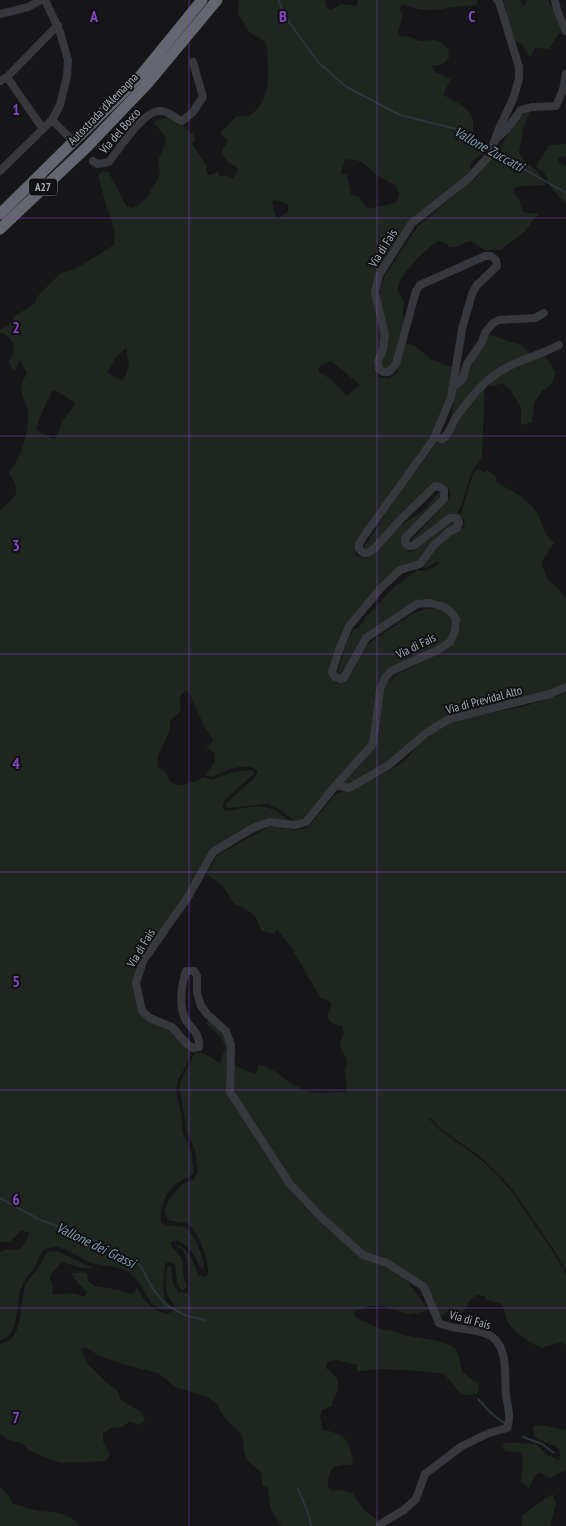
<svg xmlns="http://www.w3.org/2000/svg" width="566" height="1526" font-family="'PT Sans Narrow',sans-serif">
<rect width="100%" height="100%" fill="#161618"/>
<!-- green -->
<g fill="#1e261f" fill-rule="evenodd">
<path d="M239 0H325L326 7 331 10 341 4 357 6 358 0H477V4L475 5C469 6 462 6 455 7 434 10 423 13 403 4L399 9 403 15 398 32 399 36 410 37 420 41 435 40 439 41 448 48 449 58 443 64 432 66 436 73 442 74 451 80 444 92V95C454 102 470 107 473 120 474 126 472 131 475 136 479 142 484 146 486 152 474 160 468 160 471 175L417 220 376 284 383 341 375 366 376 372 379 377 389 379 397 373 405 343 413 345 431 359 455 369 452 387 434 433 356 545 355 554 359 557 369 558 400 526 424 510 439 492H442L444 495 402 544 408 552 414 551 421 543 453 521 457 522 423 558 403 570 352 623 330 675 331 678 336 683 346 682C356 671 358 655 368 645 374 639 383 634 390 629 410 616 432 595 454 621L451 639 384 678 370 744 335 787 298 824 281 810 267 804 230 808 225 807 227 802 254 778 257 773V770C244 762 224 771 212 777L206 775 215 761V754L206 746 212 743 213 739 204 726 189 692 185 691C177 697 180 703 181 711L170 721C173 738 153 752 158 767 170 773 165 776 172 782 181 790 195 781 203 777L211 780 232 772 252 770 254 771V774L225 800 223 804V809L228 811C260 805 269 801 294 825L269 823 214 853 143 963 136 999 161 1026 172 1032 191 1051 187 1064 178 1080 176 1092 181 1112 183 1133 191 1151 194 1171C191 1177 187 1177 182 1180 166 1189 160 1205 161 1222 167 1228 176 1225 183 1227 194 1230 204 1258 204 1268L200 1267C195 1255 189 1246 177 1240L171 1242 172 1248C190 1260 178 1271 187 1285L184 1290H181L177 1283 175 1264 169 1262 165 1264 163 1290 165 1299 171 1306 170 1309C151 1315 145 1287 135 1278 120 1263 108 1268 92 1263 80 1259 69 1249 57 1247 52 1247 49 1248 45 1249 40 1253 38 1260 35 1266 30 1274 24 1279 21 1289 15 1304 21 1335 0 1340V1252C8 1248 10 1251 17 1250 23 1249 28 1238 29 1233L21 1230C14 1238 11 1244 0 1242V510C14 496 24 495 9 473 21 457 29 434 28 413 26 393 14 395 27 373L21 362H19L15 371 12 369 9 361C18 348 14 339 0 332V330L8 326 15 316 35 303 37 297 61 273 75 269 114 245 115 230 107 208 98 175 103 171 109 173 127 207 133 208 145 200 158 179 160 173 158 161 166 142 164 135 155 124V121L168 117 181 124 190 133H193L195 140 192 144 207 166 206 171 209 175 217 172 221 177 226 175 233 179 238 169C231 163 223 160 222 150L228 141 220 133 237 116C248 117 251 116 258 108 273 89 267 69 267 46L264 41 249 32 247 29 238 13ZM347 159 360 161 378 176 395 185 399 194 396 203 367 209 359 197 351 194 347 175 341 174 345 160ZM274 200 284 202 288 205V211L278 219 276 218 272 201ZM126 348 129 366 124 379 121 380 107 373 116 357ZM331 361 360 385 347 396 332 380 319 372V367ZM52 391H57L75 403C72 411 67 414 63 420 59 427 60 433 54 439L36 430 39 419Z"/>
<path d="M502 0H521L522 5 524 7 527 0H548C553 11 560 19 566 30L559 33 549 49 536 48 534 49 531 57 528 55 522 44 510 39 505 20 506 7Z"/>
<path d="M530 111 523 128 519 152C525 167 542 169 546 185L521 186 513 189 514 194C522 198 519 204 523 212L539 214C533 220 530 225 525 231 519 237 508 244 501 250H485L470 241 455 247H449L446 243 438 241C423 251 402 272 397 289L404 302 403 314 404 330 390 373 380 366 386 348 379 298 380 290 384 277 418 226 477 177 495 150 497 151 522 114Z"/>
<polygon points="566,144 566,157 561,156 558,159 559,162 566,166 566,204 552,189 544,173 536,167 549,145"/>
<polygon points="488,334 523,346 530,353 528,356 499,369 442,436 451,418 456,390 461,385"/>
<polygon points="544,356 549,361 556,373 551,385 542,391 534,403 532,422 521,425 521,408 510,389 502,383 492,387 487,383 501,372"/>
<path d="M485 385 482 457 471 473 462 504 456 515 417 540 408 544 450 498V491L448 488 439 487C418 510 393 529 370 550L363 549 395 499 431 451 438 441 451 430Z"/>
<polygon points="478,468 484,473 487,470 496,476 496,482 519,495 533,507 539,516 545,533 554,543 542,561 542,565 548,580 559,589 566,598 566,688 444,721 408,752 349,788 343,784 345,781 365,758 378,738 383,694 388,682 400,673 451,646 459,633 461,626 458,617 445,607 421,605 367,640 345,675 337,675 345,646 354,629 358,628 367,616 395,586 417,570 426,571 439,564 438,561 426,568 422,567 437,547 452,533 463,528 465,522 460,516 473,474"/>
<path d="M566 693V1270L552 1247 509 1185 481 1157 442 1130 431 1118 429 1119 441 1131 480 1159 498 1176 512 1192 550 1247 566 1274V1345C559 1340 550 1346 542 1348 530 1343 513 1333 507 1320 505 1315 505 1310 502 1304L487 1300 484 1296 476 1295 471 1299 463 1312 457 1315 447 1312 439 1318 416 1284 368 1254 343 1236 288 1176 232 1090V1064L254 1074 257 1071 259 1064C278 1070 292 1088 311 1092 322 1094 335 1091 346 1092 348 1082 345 1080 345 1072 345 1069 347 1067 347 1064 347 1050 334 1050 344 1034L342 1026C335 1025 330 1023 327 1016L331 1008V1002L320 997 291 947 277 930 274 934 262 931C259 927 259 924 257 920 253 912 241 907 233 903 225 888 223 883 207 875L215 858 224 851 269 827H276L297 830 307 828 334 796 338 793 346 791 398 766 408 757 423 738 446 724 474 716 522 707Z"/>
<path d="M209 1019 223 1033 228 1041 226 1082 274 1161 340 1239 385 1265 408 1282 429 1310 410 1315 387 1307 369 1306 354 1311 356 1318 384 1330 395 1331 403 1335 439 1341 455 1348 459 1356 462 1372 474 1381 479 1382 478 1393C460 1401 455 1385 444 1374 421 1370 399 1370 377 1369 370 1369 364 1372 357 1371V1365L337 1360 329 1361 326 1364V1368L337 1378C341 1393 333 1394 332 1406L322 1410 320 1418 323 1430C346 1434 349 1440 353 1462L350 1465C331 1464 328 1470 328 1488L333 1491 341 1490 352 1493 363 1509 380 1522 376 1526H281L270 1507 268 1488 262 1485 261 1472C254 1466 245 1460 244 1451 243 1444 244 1437 239 1432 231 1422 221 1418 218 1405L207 1397 175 1387 158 1373 122 1364 98 1355 87 1348 80 1349 88 1364 106 1382 117 1390 121 1400 143 1413 145 1421 139 1425 130 1421 122 1427 110 1428 103 1434V1441L110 1455 106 1461 60 1463 28 1450 23 1444 9 1440 0 1434V1344C27 1339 17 1301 27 1282 30 1277 34 1274 37 1270 41 1264 43 1258 47 1252L57 1251 93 1268H81L62 1262 51 1274 50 1279 53 1287 52 1295 74 1293 84 1297 87 1292 78 1283 71 1273 82 1272 87 1273 88 1281 95 1286 120 1290 130 1294 135 1292 137 1287C144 1301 152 1311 167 1314L175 1310C175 1302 170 1302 168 1296 164 1288 166 1274 168 1266H171L173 1284 179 1293H187C191 1286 189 1260 184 1252 182 1249 177 1247 175 1244 189 1248 194 1262 198 1275L205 1277 208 1275C210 1263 198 1230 188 1224 182 1221 174 1222 168 1220L165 1212 166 1205 172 1195 182 1185 194 1179 198 1172 195 1150 187 1132 179 1085 195 1052 205 1054 220 1063C221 1058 225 1052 225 1047 224 1038 213 1029 206 1024Z"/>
<path d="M540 1425 566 1430V1470L551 1478 539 1473 534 1477 529 1488 521 1482 523 1462 522 1453 505 1451 502 1444C513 1440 524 1445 536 1444L547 1455 559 1460C566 1436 531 1449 533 1428L535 1426Z"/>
<path d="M0 1487 9 1496 13 1504C22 1506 31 1510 40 1511 54 1512 71 1513 79 1526H0Z"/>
<polygon points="553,1494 556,1504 550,1526 522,1526 522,1516 544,1499"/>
</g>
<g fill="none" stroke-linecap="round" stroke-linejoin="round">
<!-- stream -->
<g stroke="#2c353c" stroke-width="2">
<polyline points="278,0 289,22 318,62 345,86 400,115 460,130 488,148"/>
<polyline points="494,152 566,193"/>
<polyline points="0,1198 38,1219 93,1240 140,1265 153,1289 166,1305 187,1316 205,1320"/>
<polyline points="478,1399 490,1412 505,1424"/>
<polyline points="523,1437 542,1444 554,1453"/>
<polyline points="298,1488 309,1516 311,1526"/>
</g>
<!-- minor -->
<g stroke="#37383d" stroke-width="8">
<polyline points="555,0 557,10 566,31"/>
<polyline points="0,14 28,7 41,0"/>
<polyline points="7,77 43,129"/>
<polyline points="0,81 7,77 58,25"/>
<polyline points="52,120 69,137"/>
<polyline points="497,138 506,130 521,110 532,107 556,106 563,90 566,74"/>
<path d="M93 161 98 164 109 162C119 149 144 109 161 111 171 112 174 118 182 121L193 112 203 97 193 62"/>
<polyline points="0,171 52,120 60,105 67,76 68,60 60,32 45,0"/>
<polyline points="452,388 462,380 467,364 482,342 485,333 493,323 499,320 535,318 544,313"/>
<path d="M435 437 443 439C449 434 451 426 455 419 464 406 475 392 487 381 511 360 533 359 559 345"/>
<polyline points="336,785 349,788 389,765 426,733 449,719 550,694 566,687"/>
<path d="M380 1526 382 1523 404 1510 416 1499 425 1474 462 1446 489 1433 507 1428C512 1417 507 1406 506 1394 504 1376 509 1348 491 1336 477 1327 455 1331 439 1323L424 1287 387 1263 363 1255 321 1217 290 1184 230 1092 231 1045 226 1031 207 1014 201 1006 197 993V976L194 971H186C181 986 178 1009 187 1022 194 1031 200 1035 199 1047L193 1048 187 1044 172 1027 150 1018 142 1011 136 983 143 961 188 897 213 852 253 828 269 822 295 825 306 822 336 785 373 744 380 690 385 678 391 671 438 650 450 642 455 631 456 620 452 613 444 607 430 603 417 604 366 638 344 678 340 679 335 677 332 672 338 653 349 626 381 588 400 570 420 564 434 545 450 531 457 528 459 523 457 518H450L413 546H408L405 543V538L444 499V490L440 487 435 486 400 520 374 549 368 553H363L359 549V544L364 536 433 440 451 398 462 329 472 294 477 285 497 266 496 260 491 256H485L420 285 416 291 396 364 389 372H383L379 369 378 361 383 349 385 335 375 293 379 275 412 223 468 179 489 156 498 131 513 99 519 79V67L499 2 497 0"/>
</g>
<!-- highway -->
<g stroke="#63666e" stroke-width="11">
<polyline points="0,214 141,75 202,0"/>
<polyline points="0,229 87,147 148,83 217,0"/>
</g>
</g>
<!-- grid -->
<path fill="none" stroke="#8446be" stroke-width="1" stroke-opacity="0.55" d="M189 0V1526M377 0V1526M0 218H566M0 436H566M0 654H566M0 872H566M0 1090H566M0 1308H566"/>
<g text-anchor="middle" stroke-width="4" stroke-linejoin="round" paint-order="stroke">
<!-- shield labels -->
<rect fill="#111113" stroke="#7b7e86" stroke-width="1" x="29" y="178.5" width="28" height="17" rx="4"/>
<g font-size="11" font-weight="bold" fill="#a8adb8">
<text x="43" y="191">A27</text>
</g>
<!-- street labels -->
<g font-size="12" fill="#a8adb8" stroke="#111113">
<text transform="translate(103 109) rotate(-46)" y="4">Autostrada d'Alemagna</text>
<text transform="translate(120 131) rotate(-49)" y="4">Via del Bosco</text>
<text transform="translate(383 248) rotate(-58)" y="4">Via di Fais</text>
<text transform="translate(416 646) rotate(-26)" y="4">Via di Fais</text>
<text transform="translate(484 700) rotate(-15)" y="4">Via di Previdal Alto</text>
<text transform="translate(141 948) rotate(-59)" y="4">Via di Fais</text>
<text transform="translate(470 1320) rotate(15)" y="4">Via di Fais</text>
</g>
<!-- water labels -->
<g font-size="14" font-style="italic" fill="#7f9bb3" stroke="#111113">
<text transform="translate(489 149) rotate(29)" y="5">Vallone Zuccatti</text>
<text transform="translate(96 1245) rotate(26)" y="5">Vallone dei Grassi</text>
</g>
</g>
<g font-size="16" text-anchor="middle" font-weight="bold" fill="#8446be" stroke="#111113" stroke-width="4" stroke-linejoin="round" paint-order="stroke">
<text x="94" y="22">A</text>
<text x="283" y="22">B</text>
<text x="472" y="22">C</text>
<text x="16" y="115">1</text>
<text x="16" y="333">2</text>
<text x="16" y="551">3</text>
<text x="16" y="769">4</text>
<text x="16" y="987">5</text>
<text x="16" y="1205">6</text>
<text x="16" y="1423">7</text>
</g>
</svg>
